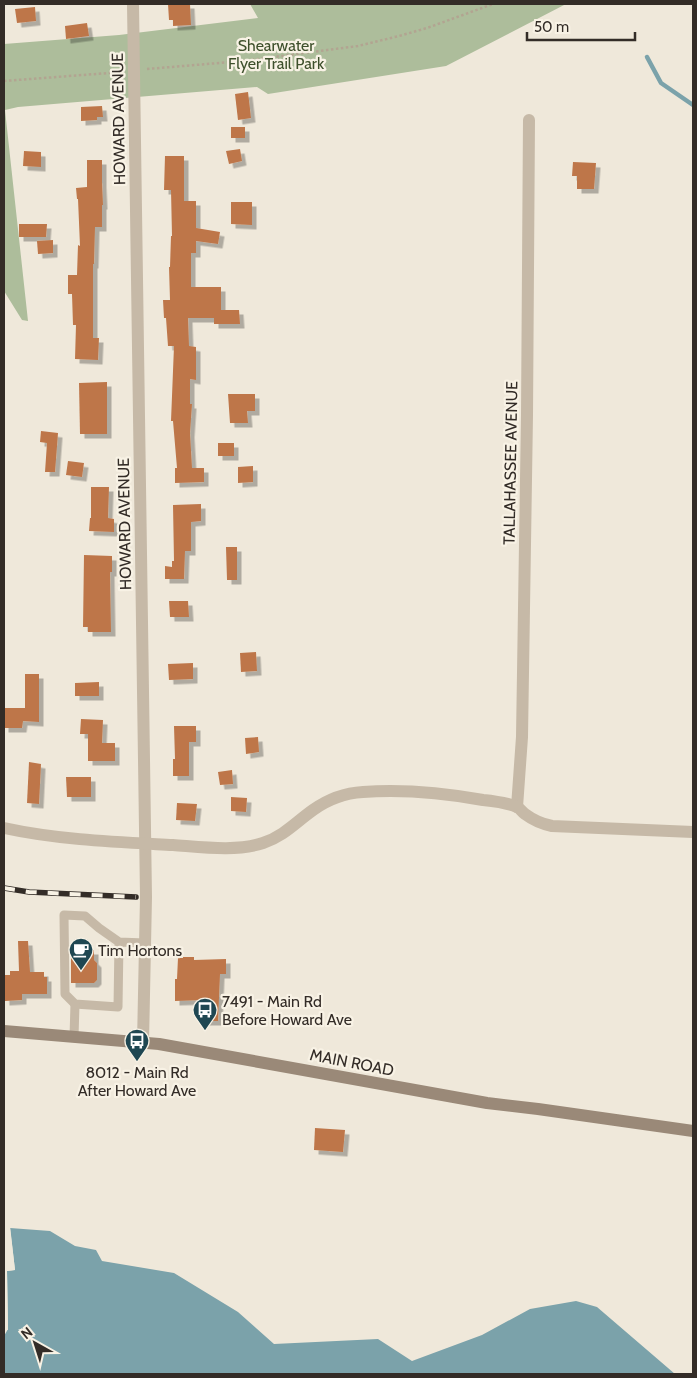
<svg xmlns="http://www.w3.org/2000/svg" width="697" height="1378" font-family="Cabin,sans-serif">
<defs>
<filter id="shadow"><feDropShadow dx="4.5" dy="4.5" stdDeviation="0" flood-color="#0004"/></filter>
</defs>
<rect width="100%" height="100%" fill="#efe8da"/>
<!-- green -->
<polygon fill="#adbd9b" points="250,4 566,4 446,66 268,94 257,87 18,107 5,110 28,321 22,320 4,291 4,44 119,35 258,18"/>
<!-- water -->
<polygon fill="#7ba2aa" points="10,1228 50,1231 75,1246 96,1250 102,1261 174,1273 238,1312 274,1344 378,1339 412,1361 482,1335 530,1309 576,1301 597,1307 675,1374 4,1374 4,1330 8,1330 7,1271 15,1270"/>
<!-- pier -->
<polygon fill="#efe8da" points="9,1226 10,1226 15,1270 7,1271 8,1329 4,1336 4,1328 6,1328 4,1271 6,1269 12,1268 8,1228"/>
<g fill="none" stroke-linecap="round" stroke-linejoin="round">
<!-- stream -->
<polyline stroke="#7ba2aa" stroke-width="4.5" points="647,57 661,83 693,105"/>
</g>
<!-- building -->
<g fill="#be7649" filter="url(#shadow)">
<polygon points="168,4 190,4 191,25 173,26 173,20 169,20"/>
<polygon points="35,7 36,21 17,23 15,9"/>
<polygon points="87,23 89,36 66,39 65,26"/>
<polygon points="248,92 251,118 238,120 235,94"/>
<polygon points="102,106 103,117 97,117 97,120 81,121 81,107"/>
<rect x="231" y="127" width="14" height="11"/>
<polygon points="240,149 242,161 229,164 226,151"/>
<polygon points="24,151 41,152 41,167 23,166"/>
<polygon points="165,156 184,156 184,201 196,201 196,228 220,232 218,244 196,241 196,253 191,253 191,287 221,287 221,310 239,310 240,324 214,324 214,318 188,318 189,346 196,347 196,380 190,379 190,404 192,404 190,433 192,468 204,468 204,482 175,483 175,468 177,468 173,421 171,421 174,346 168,346 166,318 164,318 163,300 170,300 169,267 170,267 171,236 172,236 171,190 164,190"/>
<polygon points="87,160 102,160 102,183 103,205 102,205 102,227 95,227 94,264 93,264 93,338 99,338 98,360 75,359 76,325 73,325 72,294 68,294 68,275 77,275 78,245 80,246 78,199 77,199 76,188 87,187"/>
<polygon points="573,162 596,163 594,189 577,189 577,176 572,176"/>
<polygon points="231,202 252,202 252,225 231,224"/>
<polygon points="19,224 47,224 46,237 19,237"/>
<polygon points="53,240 53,253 38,254 37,241"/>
<polygon points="107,382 107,434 80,434 79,383"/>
<polygon points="228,394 255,394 255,411 247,411 248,423 230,423"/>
<polygon points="41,431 58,433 55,472 45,472 47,443 40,442"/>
<rect x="218" y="443" width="16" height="13"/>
<polygon points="68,461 84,463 82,477 66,475"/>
<polygon points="253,466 253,482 238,483 238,467"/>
<polygon points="91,487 109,487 108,518 114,519 114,532 89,531 90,518 91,518"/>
<polygon points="201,504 201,521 191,522 191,551 185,551 184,579 165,579 165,566 172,567 172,561 174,561 173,505"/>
<polygon points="226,547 237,547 237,580 227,580"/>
<polygon points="84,555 112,556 112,572 110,572 111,632 88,632 88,627 83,627"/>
<polygon points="169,601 188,601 189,617 170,617"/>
<polygon points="256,652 257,671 241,672 240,653"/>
<polygon points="193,663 193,679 169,680 168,664"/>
<polygon points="25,674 39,674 39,722 23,721 22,728 4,728 4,708 25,708"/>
<polygon points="99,682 99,696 75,696 75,683"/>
<polygon points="81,719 103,720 102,743 115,743 115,761 88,761 88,734 80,734"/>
<polygon points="174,726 196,726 196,742 189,742 189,776 173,776 173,759 175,759"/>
<polygon points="258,737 259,752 246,754 245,738"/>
<polygon points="29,762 41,764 39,804 27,803"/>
<polygon points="232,770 233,784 220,785 218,772"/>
<polygon points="66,777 91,777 91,797 67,797"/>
<polygon points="231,797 247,798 246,812 231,811"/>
<polygon points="177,803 197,804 195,821 176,820"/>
<polygon points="18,941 28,941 30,972 44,972 44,977 47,977 47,994 22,994 22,1000 5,1001 4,975 10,975 10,971 19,971"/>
<polygon points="71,950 94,950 94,960 97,963 97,980 94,983 71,983"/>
<polygon points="183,957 194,957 194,960 226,959 226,974 220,974 218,1021 202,1021 203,1000 175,1001 175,979 177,979 178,958 183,958"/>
<polygon points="315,1128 345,1130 343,1152 314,1150"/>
</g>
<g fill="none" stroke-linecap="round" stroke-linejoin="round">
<!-- path -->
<g stroke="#b2a491" stroke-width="2.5" stroke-dasharray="2.5 2.5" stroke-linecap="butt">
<polyline points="147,69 243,61 358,46 399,36 427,28 493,4"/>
<polyline points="4,81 122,72"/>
</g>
<!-- service -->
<g stroke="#c6b9a7" stroke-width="9">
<polyline points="119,942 118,1007 75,1004 65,994 64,915 85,916 99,928 119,942 145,943"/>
<polyline points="74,1037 75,1004"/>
</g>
<!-- minor -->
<g stroke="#c6b9a7" stroke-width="12">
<polyline points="133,4 146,897 143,1043"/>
<polyline points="517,807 522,737 527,415 529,120"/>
<path d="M4 828C59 840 117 842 173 845 201 847 237 852 263 843 284 836 296 822 313 810 327 800 345 793 363 792 403 789 444 793 483 800 493 801 508 803 517 807 520 808 522 812 525 814 533 820 542 824 552 826L693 832"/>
</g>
<!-- secondary -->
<polyline stroke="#9a8978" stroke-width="12" points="4,1031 159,1044 487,1103 538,1109 693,1131"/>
<defs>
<polyline id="rail" points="4,888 29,892 136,897"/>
</defs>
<!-- rail casing -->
<use href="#rail" stroke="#332c27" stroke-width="5.5"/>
<!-- rail -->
<use href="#rail" stroke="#f8f2e5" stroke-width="4" stroke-dasharray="11" stroke-linecap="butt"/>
</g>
<!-- icons -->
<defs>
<symbol id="cafe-pin" viewBox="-11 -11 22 30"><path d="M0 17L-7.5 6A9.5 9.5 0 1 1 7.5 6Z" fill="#1f4752" stroke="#f8f2e5"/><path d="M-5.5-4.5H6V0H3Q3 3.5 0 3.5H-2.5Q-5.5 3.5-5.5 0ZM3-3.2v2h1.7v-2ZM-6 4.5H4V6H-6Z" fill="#fff"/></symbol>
<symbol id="bus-pin" viewBox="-11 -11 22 30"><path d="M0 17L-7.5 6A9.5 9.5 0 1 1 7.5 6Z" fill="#1f4752" stroke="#f8f2e5"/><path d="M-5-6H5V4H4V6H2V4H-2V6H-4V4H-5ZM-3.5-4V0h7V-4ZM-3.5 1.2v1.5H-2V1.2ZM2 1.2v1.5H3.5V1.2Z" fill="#fff"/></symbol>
</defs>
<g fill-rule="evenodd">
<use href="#cafe-pin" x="67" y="936" width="28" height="38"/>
<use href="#bus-pin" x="191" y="996" width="28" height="38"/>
<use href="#bus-pin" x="123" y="1027" width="28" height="38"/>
</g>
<g text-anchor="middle" stroke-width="4.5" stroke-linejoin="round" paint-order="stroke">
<!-- park labels -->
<g font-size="16" fill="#3e502c" stroke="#f8f2e5">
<text x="276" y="51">Shearwater<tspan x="276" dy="18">Flyer Trail Park</tspan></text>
</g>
<!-- street labels -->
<g font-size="16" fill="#332c27" stroke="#f8f2e5">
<text transform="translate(118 119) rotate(-91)" y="6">HOWARD AVENUE</text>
<text transform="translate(510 463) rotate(-89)" y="6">TALLAHASSEE AVENUE</text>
<text transform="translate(124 524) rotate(-91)" y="6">HOWARD AVENUE</text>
<text transform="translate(352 1062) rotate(11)" y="6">MAIN ROAD</text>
</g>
<!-- poi labels -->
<g font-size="16" fill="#332c27" stroke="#f8f2e5" text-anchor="start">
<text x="98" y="956">Tim Hortons</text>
<text x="222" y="1007">7491 - Main Rd<tspan x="222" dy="18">Before Howard Ave</tspan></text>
<text x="137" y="1078" text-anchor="middle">8012 - Main Rd<tspan x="137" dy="18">After Howard Ave</tspan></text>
</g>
</g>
<!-- border -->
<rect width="697" height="1378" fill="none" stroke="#332c27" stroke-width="10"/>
<!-- north arrow -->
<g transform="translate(35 1343) rotate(321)" stroke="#f8f2e5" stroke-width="4" paint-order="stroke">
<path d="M0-4L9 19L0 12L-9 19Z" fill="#332c27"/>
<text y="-8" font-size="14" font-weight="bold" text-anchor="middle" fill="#332c27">N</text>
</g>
<!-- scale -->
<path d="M527 32v8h108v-8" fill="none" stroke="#332c27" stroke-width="2.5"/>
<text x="534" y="32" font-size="15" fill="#332c27" stroke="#f8f2e5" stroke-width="4" paint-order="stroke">50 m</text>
</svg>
